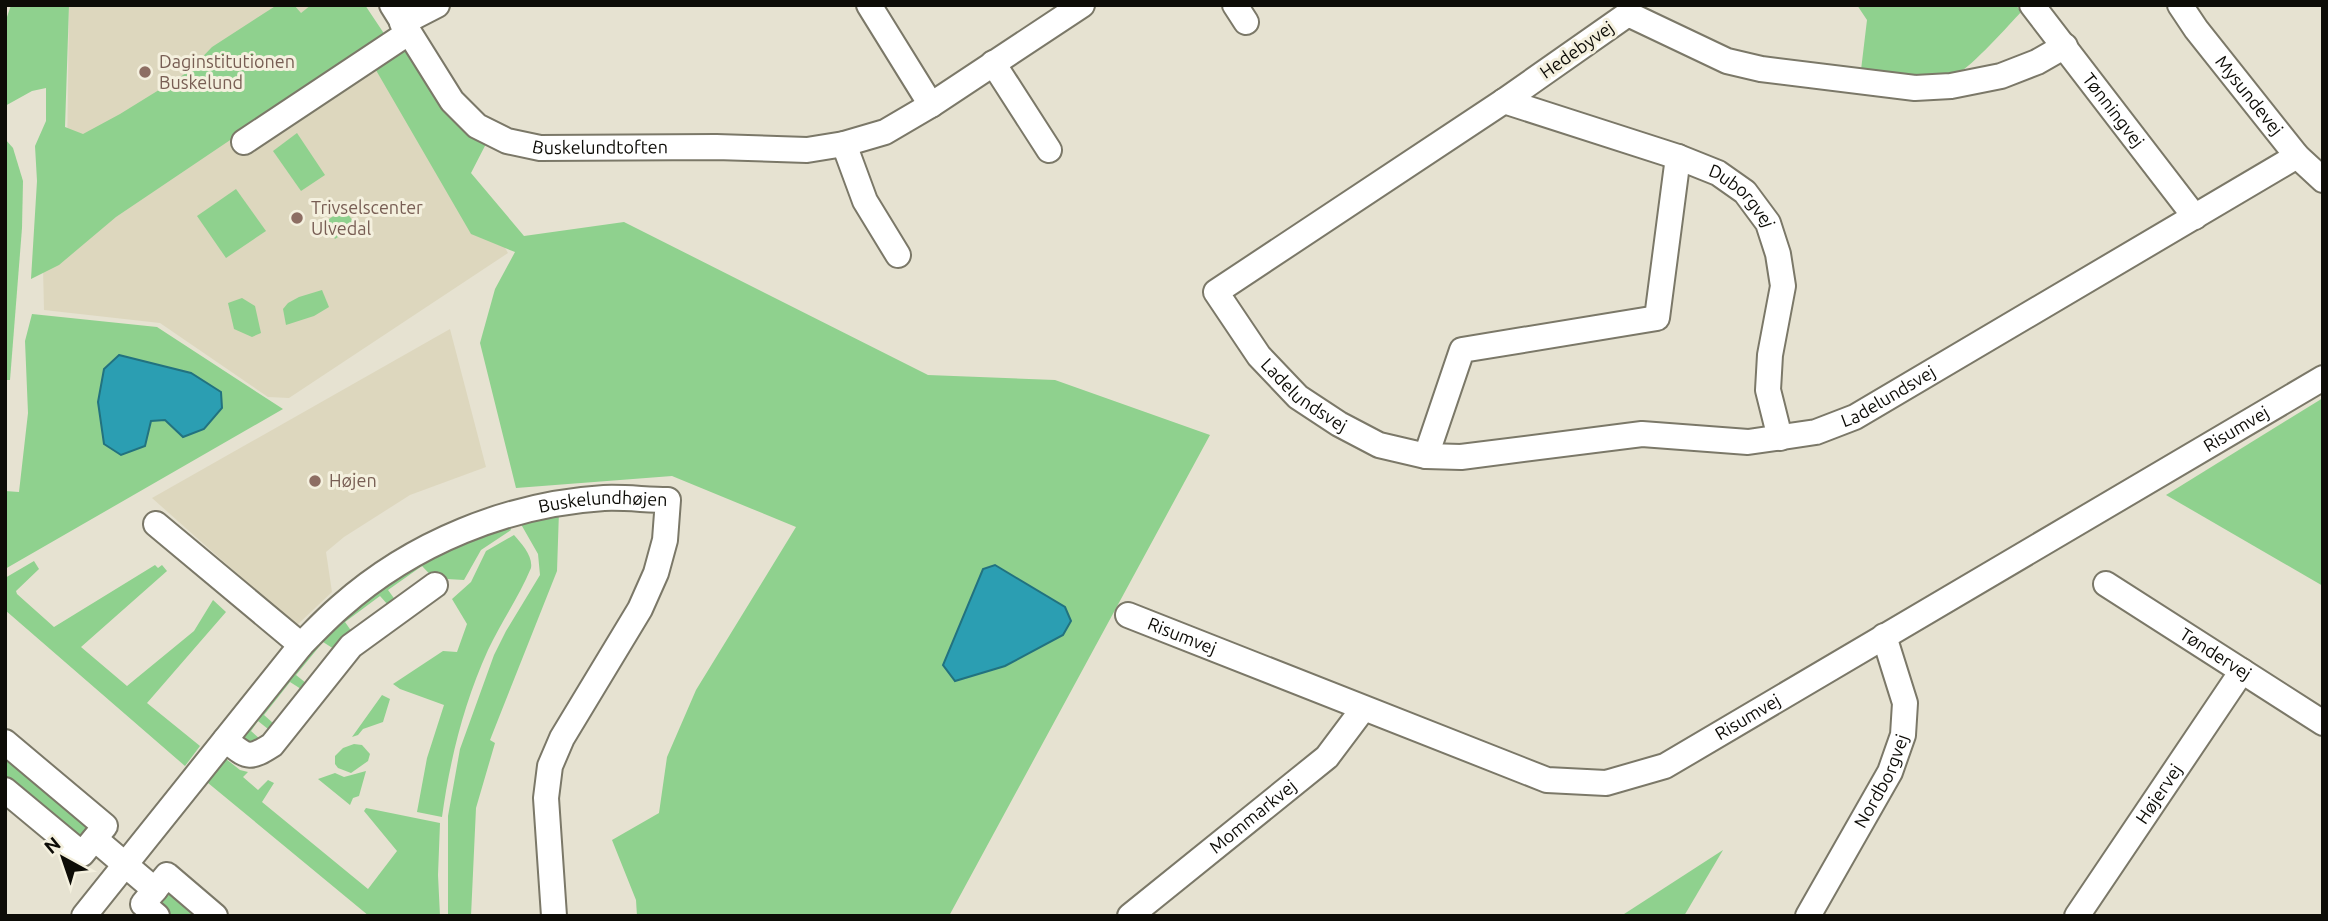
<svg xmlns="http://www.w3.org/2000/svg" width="2328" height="921" font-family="Ubuntu,sans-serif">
<rect width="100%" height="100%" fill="#e6e2d1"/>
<!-- built -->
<g fill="#ddd7be">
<polygon points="69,5 312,5 136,136 67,158"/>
<polygon points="382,34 508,253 289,398 268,397 160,323 44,310 43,267"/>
<polygon points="450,329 486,467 410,495 344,537 326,552 332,592 296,626 152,498"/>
</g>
<!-- green -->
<g fill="#8fd18e">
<polygon points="11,5 69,5 65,127 83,134 120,114 188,72 212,47 277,5 294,5 301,13 311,5 365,5 387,38 251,126 116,217 59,265 31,279 37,181 35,146 46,121 46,88 32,91 5,106 5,23"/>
<path d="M1857 5H2016L2021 12C2011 23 1969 69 1959 72 1930 82 1890 74 1861 70L1867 20Z"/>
<polygon points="405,40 488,140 471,173 524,236 624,222 928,375 1055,380 1210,435 949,916 637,916 636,900 612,840 659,813 667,757 696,690 796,527 672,476 516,488 480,343 495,289 515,252 471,234 373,65"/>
<polygon points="297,133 325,175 301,191 273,151"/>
<polygon points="5,139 13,148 23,181 22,228 10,380 5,380"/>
<polygon points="236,189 266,231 226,258 197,216"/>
<polygon points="344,209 356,225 335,239 323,223"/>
<polygon points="322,290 329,307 314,316 286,325 283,309 288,303 299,297"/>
<polygon points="242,298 255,306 261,333 252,337 234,329 228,303"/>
<polygon points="32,314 157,327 283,409 5,569 5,491 19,492 28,413 25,341"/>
<polygon points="2323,398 2323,586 2166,495"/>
<polygon points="559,511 557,571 490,740 495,743 476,808 471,916 448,916 448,816 460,749 494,655 506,631 540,575 538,554 518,519"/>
<polygon points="508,521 511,530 481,550 464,580 447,579 440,585 422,566 388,590 396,601 389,606 380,596 345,622 352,632 334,649 323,642 296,675 306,683 301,689 290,682 264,715 273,723 268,729 258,721 251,731 260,739 248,747 238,732 314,642 392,575"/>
<path d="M514 535C522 544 533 556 531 568 519 597 501 622 488 650 464 703 450 759 442 817L417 812 427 758 444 705 400 689 393 684 443 651 457 652 467 624 452 599 471 582 486 551Z"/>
<polygon points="34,561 39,569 16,591 17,594 54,627 155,565 158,568 162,565 167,571 81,647 127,686 194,631 213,600 226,612 147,703 200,746 185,766 5,610 5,578"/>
<polygon points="382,695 390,699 383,722 363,729 358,735 352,737"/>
<polygon points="354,744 362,745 370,754 368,761 351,773 338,768 335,764 335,756 343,748"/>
<polygon points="5,748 88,820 88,829 80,836 71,837 5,786"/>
<polygon points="221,755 240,770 248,772 243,777 258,790 268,780 274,783 262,802 368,889 397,851 364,811 366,808 440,823 438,875 440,916 369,916 202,778"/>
<polygon points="366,771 359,796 353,798 350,805 318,779 335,773 344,777"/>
<polygon points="1723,850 1684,916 1621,916"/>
<polygon points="167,891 206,916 161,916 157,904"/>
</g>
<!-- water -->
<g fill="#2b9eb2" stroke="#22727f" stroke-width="2">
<polygon points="119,355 191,373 221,392 222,408 204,429 183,437 165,420 151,421 145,446 121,455 104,444 98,402 104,369"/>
<polygon points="995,565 1065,607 1071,621 1063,635 1005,666 955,681 943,665 983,569"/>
</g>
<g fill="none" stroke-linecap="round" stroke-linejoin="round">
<defs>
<g id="minor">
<path id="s1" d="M392 5 452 101 477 126 507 141 540 148 716 147 807 150 844 144 885 132 931 105 1082 5"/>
<polyline points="869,5 931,105"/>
<polyline points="1235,5 1246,22"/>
<path id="s2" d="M2032 5 2195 217"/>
<path id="s3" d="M2180 5 2196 29 2297 156 2323 180"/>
<polyline points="402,23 437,5"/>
<path id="s4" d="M2065 46 2037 62 2001 76 1951 86 1915 88 1761 69 1727 61 1628 14 1504 101 1216 292 1259 356 1298 397 1339 424 1379 445 1426 456 1461 457 1642 434 1748 442 1816 432 1855 417 2297 156"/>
<polyline points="993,63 1049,150"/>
<path id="s5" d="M1504 101 1678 157 1718 173 1745 192 1768 223 1778 254 1783 286 1770 355 1768 390 1780 438"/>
<polyline points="244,142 408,33"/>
<polyline points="844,144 865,201 898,255"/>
<polyline points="1426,456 1462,350 1657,318 1678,157"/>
<polyline points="156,524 301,645"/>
<path id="s6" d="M2106 584 2323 723"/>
<path id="s7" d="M1128 615 1547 780 1606 783 1665 766 2323 378"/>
<path d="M225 740C247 756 247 761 272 745L351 646 435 585"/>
<polyline points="5,742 105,826 82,854 5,790"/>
<polyline points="95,839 155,890"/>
<path id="s8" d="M84 916 301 645C314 632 326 619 340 607 412 543 508 504 604 498 625 497 647 500 668 500L665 540 656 573 640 609 562 738 550 766 546 798 554 916"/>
<polyline points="157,916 143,904 167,875 215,916"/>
<path id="s9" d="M1130 916 1327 757 1363 709"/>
<path id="s10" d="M1808 916 1890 772 1903 735 1905 703 1884 636"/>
<path id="s11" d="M2077 916 2242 671"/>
</g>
</defs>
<!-- minor casing -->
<use href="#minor" stroke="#7b7868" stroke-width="28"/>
<!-- minor -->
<use href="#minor" stroke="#fff" stroke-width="24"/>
</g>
<!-- markers -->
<g fill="#8d6e63" stroke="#f4f0de" stroke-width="2.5">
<circle cx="145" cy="72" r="7"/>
<circle cx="297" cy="218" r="7"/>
<circle cx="315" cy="481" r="7"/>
</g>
<g text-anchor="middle" stroke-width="6" stroke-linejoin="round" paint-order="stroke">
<!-- street labels -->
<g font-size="18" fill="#0d0c07" stroke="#f4f0de">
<text transform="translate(1577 50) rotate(-35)" y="6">Hedebyvej</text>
<text dy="6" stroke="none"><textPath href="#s3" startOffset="114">Mysundevej</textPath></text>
<text dy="6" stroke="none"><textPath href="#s2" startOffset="133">Tønningvej</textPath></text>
<text dy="6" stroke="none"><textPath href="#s1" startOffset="276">Buskelundtoften</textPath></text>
<text dy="6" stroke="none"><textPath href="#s5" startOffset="259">Duborgvej</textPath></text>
<text dy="6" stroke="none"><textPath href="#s4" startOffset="1092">Ladelundsvej</textPath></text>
<text dy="6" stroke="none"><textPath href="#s4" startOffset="1704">Ladelundsvej</textPath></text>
<text dy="6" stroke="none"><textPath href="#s7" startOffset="1234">Risumvej</textPath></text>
<text dy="6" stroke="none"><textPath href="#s8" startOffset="691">Buskelundhøjen</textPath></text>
<text dy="6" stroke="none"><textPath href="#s7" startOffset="58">Risumvej</textPath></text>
<text dy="6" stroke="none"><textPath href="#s6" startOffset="130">Tøndervej</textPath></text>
<text dy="6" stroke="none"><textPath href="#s7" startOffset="667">Risumvej</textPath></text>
<text dy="6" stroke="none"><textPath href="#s10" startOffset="154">Nordborgvej</textPath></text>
<text dy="6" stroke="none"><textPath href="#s11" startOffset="147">Højervej</textPath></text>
<text dy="6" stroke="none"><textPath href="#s9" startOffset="158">Mommarkvej</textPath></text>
</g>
<!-- education labels -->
<g font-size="18" fill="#785e54" stroke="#f4f0de" text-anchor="start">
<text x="159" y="68">Daginstitutionen<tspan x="159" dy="21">Buskelund</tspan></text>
<text x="311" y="214">Trivselscenter<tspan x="311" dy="21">Ulvedal</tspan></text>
<text x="329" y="487">Højen</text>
</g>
</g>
<!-- border -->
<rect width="2328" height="921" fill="none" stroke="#0d0c07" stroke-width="14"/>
<!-- north arrow -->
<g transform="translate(63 858) rotate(320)" stroke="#f4f0de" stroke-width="5" paint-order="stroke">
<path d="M0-5L12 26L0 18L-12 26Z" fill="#0d0c07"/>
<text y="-10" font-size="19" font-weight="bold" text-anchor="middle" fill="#0d0c07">N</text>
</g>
</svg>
